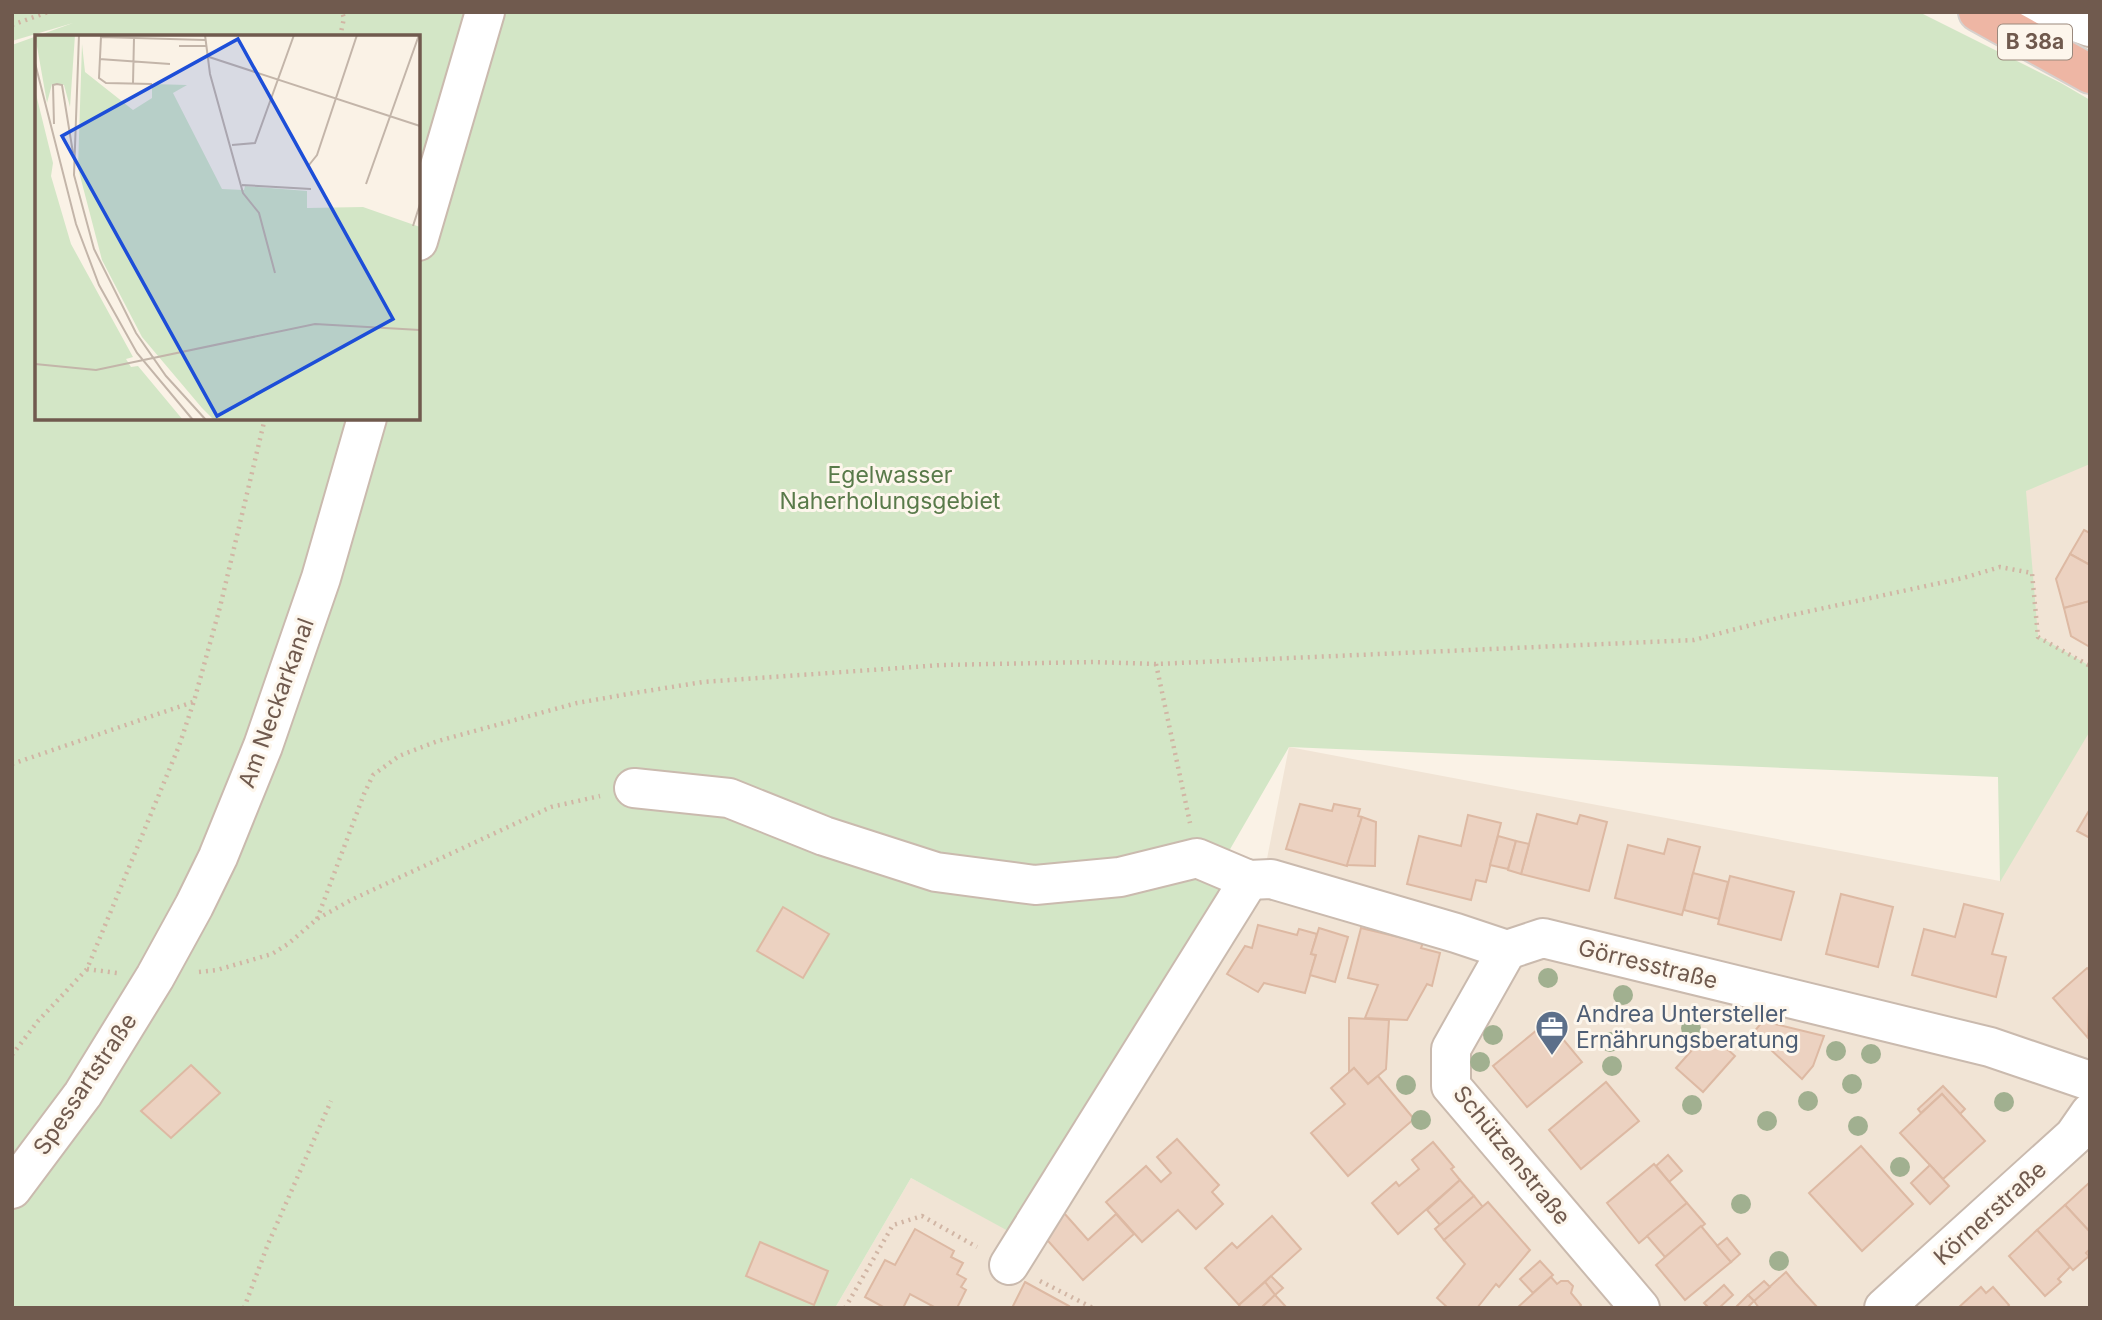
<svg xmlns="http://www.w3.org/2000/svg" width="2102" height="1320" font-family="Inter,sans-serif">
<rect width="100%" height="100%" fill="#faf2e6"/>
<!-- residential -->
<polygon fill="#f1e4d5" points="2090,462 2090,1308 835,1308 911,1178 1010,1231 1260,894 1289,747 2000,881 2008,495"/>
<!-- green -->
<path fill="#d3e6c6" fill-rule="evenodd" d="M12 12H1919L2061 83 2090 100V464L2026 491 2038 636 2090 666V731L2000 882 1998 777 1289 747 1214 877 1237 892 1010 1232 911 1178 835 1308H12V45L73 23 12 41ZM37 37H418V418H37Z"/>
<!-- building -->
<g fill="#ecd2c1" stroke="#ddb9a3" stroke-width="2">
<polygon points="2084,530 2090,533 2090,565 2070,554"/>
<polygon points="2070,554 2090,565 2090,601 2064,608 2056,579"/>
<polygon points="2090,601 2090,647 2071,636 2064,608"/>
<polygon points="1300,804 1332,811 1334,804 1360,809 1358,816 1362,817 1347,866 1286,849"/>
<polygon points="2090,809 2090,838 2077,831"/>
<polygon points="1537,814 1577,824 1580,815 1607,822 1589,891 1521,874"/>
<polygon points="1468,815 1501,823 1486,882 1476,880 1471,900 1407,884 1419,836 1461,846"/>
<polygon points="1362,817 1376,822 1375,866 1347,865"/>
<polygon points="1498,836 1516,841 1508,869 1490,865"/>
<polygon points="1668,839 1700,847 1682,915 1615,898 1628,845 1664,854"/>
<polygon points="1516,841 1529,844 1521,874 1508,870"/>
<polygon points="1693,873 1728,882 1719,919 1684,910"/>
<polygon points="1730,876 1794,892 1781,940 1718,924"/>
<polygon points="1841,894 1893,907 1878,967 1826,954"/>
<polygon points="1964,904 2003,914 1992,954 2006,957 1996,997 1912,975 1924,929 1955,937"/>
<polygon points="783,907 829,934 803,978 757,951"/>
<polygon points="1258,925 1297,935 1299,929 1317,934 1311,954 1316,955 1305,993 1264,983 1258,992 1227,974 1245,946 1252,948"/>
<polygon points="1319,928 1348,937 1335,982 1310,975 1316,955 1311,954"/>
<polygon points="1361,928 1423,943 1421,948 1440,953 1432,986 1427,984 1407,1020 1365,1018 1378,985 1348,978"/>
<polygon points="2087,968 2090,971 2088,1038 2053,998"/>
<polygon points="1349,1018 1389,1020 1386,1069 1368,1084 1354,1068 1349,1073"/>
<polygon points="1548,1021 1582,1062 1527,1107 1493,1066"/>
<polygon points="1763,1021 1824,1036 1813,1066 1802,1079 1753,1033"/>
<polygon points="1708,1032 1735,1056 1703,1092 1676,1068"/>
<polygon points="191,1065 220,1093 171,1138 141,1111"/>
<polygon points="1354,1068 1368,1084 1378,1076 1414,1119 1348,1176 1311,1133 1345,1104 1331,1088"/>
<polygon points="1606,1082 1639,1121 1581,1169 1549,1130"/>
<polygon points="1943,1086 1965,1109 1960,1114 1942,1094 1921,1113 1918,1109"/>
<polygon points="1942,1094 1985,1141 1943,1179 1900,1133"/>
<polygon points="1177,1139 1219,1185 1212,1192 1223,1204 1196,1229 1178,1210 1142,1242 1106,1202 1146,1166 1161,1182 1171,1173 1157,1157"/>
<polygon points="1433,1142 1454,1167 1451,1169 1460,1180 1398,1234 1372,1203 1396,1182 1399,1186 1419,1169 1412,1160"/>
<polygon points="1861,1146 1913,1204 1862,1251 1809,1193"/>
<polygon points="1668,1155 1682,1171 1669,1182 1656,1166"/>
<polygon points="1654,1164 1687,1203 1639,1243 1607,1203"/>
<polygon points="1930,1165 1949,1186 1930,1204 1911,1183"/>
<polygon points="1460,1180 1474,1196 1440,1225 1427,1210"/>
<polygon points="2090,1182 2090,1232 2065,1205"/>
<polygon points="1474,1196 1483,1207 1444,1240 1435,1229"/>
<polygon points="1488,1202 1530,1250 1499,1287 1496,1284 1477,1308 1448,1308 1437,1298 1465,1264 1444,1240"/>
<polygon points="1687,1203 1705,1224 1665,1257 1647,1236"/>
<polygon points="2065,1205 2090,1232 2090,1249 2086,1253 2089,1256 2073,1270 2037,1230"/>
<polygon points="1064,1213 1088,1240 1116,1214 1134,1234 1083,1280 1041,1233"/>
<polygon points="1272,1216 1301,1249 1239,1305 1205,1268 1232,1243 1237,1248"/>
<polygon points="1701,1226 1731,1262 1685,1300 1656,1265"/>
<polygon points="915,1229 954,1251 951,1257 963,1263 957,1274 966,1279 961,1287 966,1290 957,1308 936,1308 910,1294 903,1308 885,1308 865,1297 885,1260 895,1265"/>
<polygon points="2037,1230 2070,1267 2058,1279 2061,1282 2045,1296 2009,1256"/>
<polygon points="1727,1238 1740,1254 1731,1262 1717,1246"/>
<polygon points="760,1242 828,1271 814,1305 746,1276"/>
<polygon points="1540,1261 1553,1275 1533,1293 1520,1279"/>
<polygon points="1786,1272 1795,1283 1818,1308 1759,1308 1754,1301"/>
<polygon points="1271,1276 1283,1288 1275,1295 1265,1282"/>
<polygon points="1551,1277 1557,1284 1561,1281 1568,1281 1573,1286 1571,1293 1581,1305 1579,1308 1517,1308"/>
<polygon points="1764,1281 1770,1287 1754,1301 1748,1295"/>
<polygon points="1025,1282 1069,1306 1068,1308 1012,1308"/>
<polygon points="1265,1282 1275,1295 1261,1308 1241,1308 1239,1305"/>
<polygon points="1724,1285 1733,1295 1719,1308 1709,1308 1704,1303"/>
<polygon points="1981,1287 1986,1293 1993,1287 2009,1305 2007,1308 1958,1308"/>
<polygon points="1275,1295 1287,1308 1261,1308"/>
<polygon points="1748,1295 1754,1301 1747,1308 1735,1308"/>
</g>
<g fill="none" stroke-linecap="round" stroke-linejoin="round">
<defs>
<g id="minor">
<polyline points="2015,12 2065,18 2090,27"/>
<polyline points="418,241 485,12"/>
<polyline points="634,788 729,798 824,836 936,872 1035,885 1120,877 1197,858 1249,880 1271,879 1456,933 1507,950 1543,938 1990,1047 2090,1081"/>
<polyline points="1507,950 1451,1049 1451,1086 1640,1308"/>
<polyline points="12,1189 83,1094 155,977 194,906 218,857 263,746 321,578 367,418"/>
<polyline points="1009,1265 1249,880"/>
<polyline points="1884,1308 2074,1136 2090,1113"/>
</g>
<polyline id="highway" points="1978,12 2090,74"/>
</defs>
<!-- minor casing -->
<use href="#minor" stroke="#cabaae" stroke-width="42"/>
<!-- highway casing -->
<use href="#highway" stroke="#d7d1cd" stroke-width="42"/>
<!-- path -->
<g stroke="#d1b5a4" stroke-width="4.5" stroke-dasharray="2 5" stroke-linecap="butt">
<polyline points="12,25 48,12"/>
<polyline points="340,37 344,18 342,12"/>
<polyline points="1156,664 1190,823"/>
<polyline points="12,764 193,702"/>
<polyline points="317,919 364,794 373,775 399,756 438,741 577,703 634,693 703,682 941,665 1093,662 1156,664 1694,640 1778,618 1963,578 2000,567 2032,573 2038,637 2090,666"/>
<polyline points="87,969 117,973"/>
<polyline points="199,972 217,970 272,954 288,944 317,919 351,900 551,807 600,796"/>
<polyline points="12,1055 38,1021 87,969 179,746 194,701 220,607 265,418"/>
<polyline points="1040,1281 1093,1308"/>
<polyline points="244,1308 268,1244 331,1101"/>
<polyline points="845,1308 893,1225 922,1216 977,1247"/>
</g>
<!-- minor -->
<use href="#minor" stroke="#fff" stroke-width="38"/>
<!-- highway -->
<use href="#highway" stroke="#eeb6a4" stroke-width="38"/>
</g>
<!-- trees -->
<g fill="#a1b090">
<circle cx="1548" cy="978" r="10"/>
<circle cx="1623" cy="995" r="10"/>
<circle cx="1691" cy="1028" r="10"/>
<circle cx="1493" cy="1035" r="10"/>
<circle cx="1610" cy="1042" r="10"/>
<circle cx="1836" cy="1051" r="10"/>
<circle cx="1871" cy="1054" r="10"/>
<circle cx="1480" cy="1062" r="10"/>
<circle cx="1612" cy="1066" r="10"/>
<circle cx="1852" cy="1084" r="10"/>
<circle cx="1406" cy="1085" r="10"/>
<circle cx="1808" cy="1101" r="10"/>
<circle cx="2004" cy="1102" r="10"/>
<circle cx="1692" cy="1105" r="10"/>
<circle cx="1421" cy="1120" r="10"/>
<circle cx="1767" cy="1121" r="10"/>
<circle cx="1858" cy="1126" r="10"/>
<circle cx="1900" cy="1167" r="10"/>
<circle cx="1741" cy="1204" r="10"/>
<circle cx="1779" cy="1261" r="10"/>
</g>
<!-- icons -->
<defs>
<symbol id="office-pin" viewBox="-11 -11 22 30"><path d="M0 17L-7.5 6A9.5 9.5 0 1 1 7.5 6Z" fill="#5c6f8a" stroke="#fdf6ec"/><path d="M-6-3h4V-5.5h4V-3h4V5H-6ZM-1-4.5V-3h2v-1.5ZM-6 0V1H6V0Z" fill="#fff"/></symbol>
</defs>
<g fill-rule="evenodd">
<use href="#office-pin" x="1533" y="1008" width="38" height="52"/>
</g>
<g text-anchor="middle" stroke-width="6" stroke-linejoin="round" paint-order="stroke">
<!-- shield labels -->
<rect fill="#fdf6ec" stroke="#9a897d" stroke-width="2" x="1998" y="24.5" width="74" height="35" rx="5"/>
<g font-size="21" font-weight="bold" fill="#705a4e">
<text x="2035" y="49">B 38a</text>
</g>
<!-- park labels -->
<g font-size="23" fill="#597a4a" stroke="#fdf6ec">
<text x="890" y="483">Egelwasser<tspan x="890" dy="26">Naherholungsgebiet</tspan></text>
</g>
<!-- street labels -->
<g font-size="23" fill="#705a4e" stroke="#fdf6ec">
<text transform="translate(276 703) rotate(-70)" y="8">Am Neckarkanal</text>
<text transform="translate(1648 964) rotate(14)" y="8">Görresstraße</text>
<text transform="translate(85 1084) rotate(-56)" y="8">Spessartstraße</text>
<text transform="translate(1512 1155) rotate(51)" y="8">Schützenstraße</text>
<text transform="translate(1990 1213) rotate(-42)" y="8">Körnerstraße</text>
</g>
<!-- service labels -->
<g font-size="23" fill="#4e5e75" stroke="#fdf6ec" text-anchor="start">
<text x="1576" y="1022">Andrea Untersteller<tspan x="1576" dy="26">Ernährungsberatung</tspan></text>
</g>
</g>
<!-- overview -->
<g transform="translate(35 35)">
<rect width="385" height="385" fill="#faf2e6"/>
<path d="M0 0H40L35 72 29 50 17 49 12 68ZM47 9 50 37 98 75 117 63V49L152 50 138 58 187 154 209 155 210 151 272 156V173L328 172 385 192V385H179L167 373 107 302 67 225 43 133ZM0 55 18 128 16 141 36 209 98 322 91 324 96 332 103 331 148 385H0Z" fill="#d3e6c6"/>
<path fill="none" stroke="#c3b5a9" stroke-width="2" d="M44 0 39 140 59 214 101 298 131 341 171 385M170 0 175 39 208 158 224 178 240 238M144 11H171M171 21 385 91M64 24 135 29M0 28 41 189 64 250 102 318 158 385M98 48 99 3M117 49 71 48 64 43 66 2 170 5M19 89 18 50 22 49 27 50 38 118M197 110 220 108 259 0M274 130 282 120 322 0M331 149 384 0M207 150 276 154M378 191 385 169M0 329 61 335 280 289 385 295"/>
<path fill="#1d4ed8" fill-opacity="0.15" stroke="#1d4ed8" stroke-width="3.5" d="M203 4 358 284 182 381 27 101Z"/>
<rect width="385" height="385" fill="none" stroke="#705a4e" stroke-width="3.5"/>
</g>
<!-- border -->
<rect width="2102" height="1320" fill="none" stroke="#705a4e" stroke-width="28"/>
</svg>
